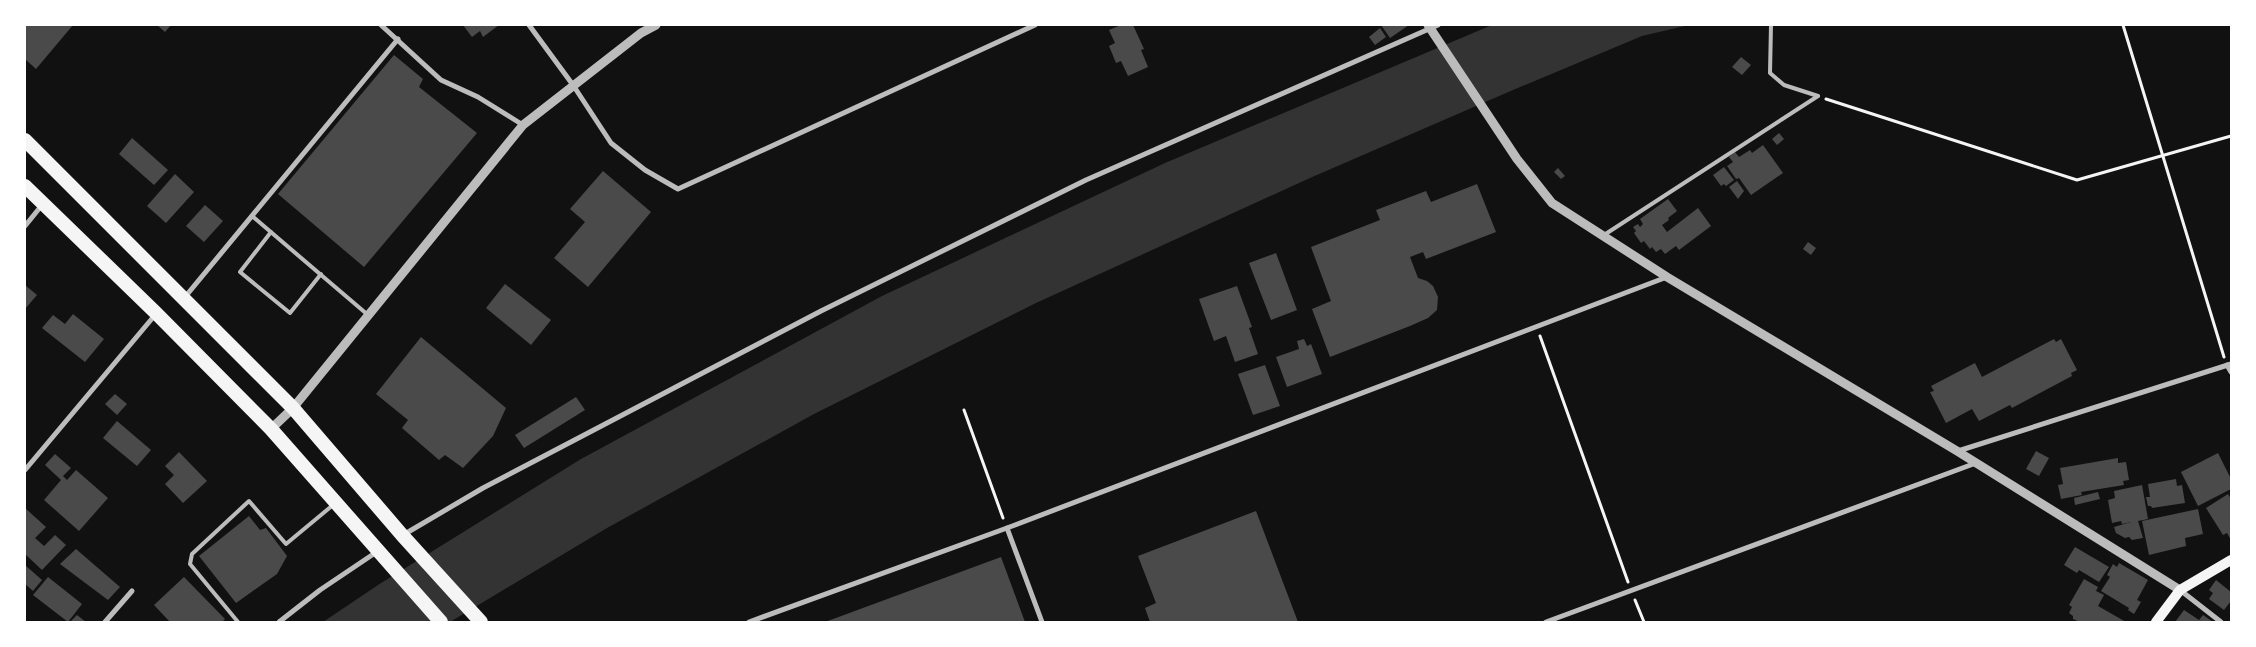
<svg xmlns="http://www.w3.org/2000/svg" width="2256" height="647" font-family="Spectral,serif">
<rect width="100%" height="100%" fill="#111"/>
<!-- water -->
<polygon fill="#333" points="1492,25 1689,25 1642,36 1513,90 1310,178 1036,303 814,414 607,528 450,622 323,622 378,585 581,459 882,296 1165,163"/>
<!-- building -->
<g fill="#4a4a4a">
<polygon points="25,25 73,25 36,69 25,59"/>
<polygon points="157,25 171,25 165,32"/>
<polygon points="463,25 499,25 483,37 480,31 472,37"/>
<polygon points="1121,25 1133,25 1144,49 1141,50 1148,67 1128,76 1121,61 1116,63 1109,46 1115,43 1109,30"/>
<polygon points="1381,25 1409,25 1390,38"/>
<polygon points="1380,28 1386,37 1375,45 1369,37"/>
<polygon points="394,55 423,79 419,87 477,133 364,267 278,194"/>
<polygon points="1741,57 1751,65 1742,75 1732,67"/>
<polygon points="1779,133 1784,139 1777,145 1772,139"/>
<polygon points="132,138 168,170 154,185 119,154"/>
<polygon points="1763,145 1783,173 1751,195 1739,178 1736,179 1727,166 1733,162 1729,157 1735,152 1739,157 1750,150 1752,153"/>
<polygon points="1724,167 1734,180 1726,186 1724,184 1721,186 1713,175"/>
<polygon points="1558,168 1565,176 1561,179 1554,172"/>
<polygon points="603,171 651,212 588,287 554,258 585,222 570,209"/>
<polygon points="175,174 194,192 166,223 147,206"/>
<polygon points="1737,181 1744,191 1738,199 1729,187"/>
<polygon points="1477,184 1496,232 1426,259 1423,252 1410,257 1418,278 1427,281 1433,286 1438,297 1437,310 1428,318 1410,326 1330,357 1312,309 1331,301 1311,247 1380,220 1376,210 1426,191 1431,202"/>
<polygon points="1668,199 1677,211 1668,218 1669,220 1662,225 1667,232 1698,208 1711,226 1679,250 1676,246 1665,254 1661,249 1656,252 1652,247 1650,249 1644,241 1641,243 1634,233 1636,231 1633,227 1638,224 1640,227 1643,224 1640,219"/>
<polygon points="205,205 223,221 204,242 186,226"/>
<polygon points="1808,242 1816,248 1811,255 1803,249"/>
<polygon points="1276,253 1297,310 1271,320 1249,263"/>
<polygon points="505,284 551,320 531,345 486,308"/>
<polygon points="25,285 37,295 25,309"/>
<polygon points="1237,286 1252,327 1249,328 1258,354 1235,362 1226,336 1214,341 1199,299"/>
<polygon points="73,314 104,339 85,362 42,328 53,315 65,324"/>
<polygon points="421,337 506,408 493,436 463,468 445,455 439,460 402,428 408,420 376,394"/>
<polygon points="1304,339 1307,346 1311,344 1322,374 1287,387 1276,357 1299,349 1297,341"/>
<polygon points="2054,339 2056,342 2061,339 2077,370 2071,373 2072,376 2012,408 2010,405 1979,421 1972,409 1946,423 1930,392 1934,391 1931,386 1975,363 1982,377"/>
<polygon points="1265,365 1280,406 1253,415 1238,374"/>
<polygon points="115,394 127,404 117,415 105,404"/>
<polygon points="576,397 585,410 524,448 515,435"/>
<polygon points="117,421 151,450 137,466 103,438"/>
<polygon points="2036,451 2049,458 2039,476 2026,469"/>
<polygon points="179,452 207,481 183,503 165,484 174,475 165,466"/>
<polygon points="2218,453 2231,479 2231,489 2198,506 2181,472"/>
<polygon points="55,454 71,468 63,476 67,480 76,470 108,498 79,531 44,500 61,480 45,465"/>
<polygon points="2118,458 2118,463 2126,462 2129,480 2123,481 2124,485 2081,492 2082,495 2061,499 2058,485 2063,484 2060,468"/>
<polygon points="2176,479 2177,486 2182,485 2185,503 2152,508 2151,506 2148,506 2146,497 2150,497 2148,484"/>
<polygon points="2142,485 2148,519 2138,521 2143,538 2132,540 2129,537 2125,538 2116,533 2114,527 2131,522 2122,524 2121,521 2112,523 2108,500 2115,498 2114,491"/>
<polygon points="2098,492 2100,499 2075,505 2074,498"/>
<polygon points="2228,494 2231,499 2231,540 2227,533 2223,535 2206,508"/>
<polygon points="25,508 46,527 35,538 44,546 55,535 66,545 42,570 25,554"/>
<polygon points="2198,509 2203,534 2185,538 2186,546 2149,555 2142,521"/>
<polygon points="1256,511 1298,622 1150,622 1145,608 1156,603 1138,556"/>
<polygon points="249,516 260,530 266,528 287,556 277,574 236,603 199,556"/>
<polygon points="2075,547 2109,567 2099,582 2079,570 2077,573 2064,565"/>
<polygon points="76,549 120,587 108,600 60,564"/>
<polygon points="1001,557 1025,622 825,622"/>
<polygon points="2119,563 2148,580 2137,600 2141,602 2134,614 2128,610 2129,608 2101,591 2110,577 2107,575 2113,564 2117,567"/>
<polygon points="25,565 42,580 33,591 25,584"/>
<polygon points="48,577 82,604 68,622 33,595"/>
<polygon points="184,577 225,619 222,622 170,622 154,605"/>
<polygon points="2084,579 2098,587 2096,591 2104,595 2098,606 2126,622 2080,622 2073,619 2073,616 2069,613 2072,607 2069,605"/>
<polygon points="2216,580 2231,592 2231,601 2224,610 2209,599 2213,593 2209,590"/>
<polygon points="2184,610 2199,620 2203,615 2213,622 2175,622"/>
<polygon points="77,615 86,622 70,622"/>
</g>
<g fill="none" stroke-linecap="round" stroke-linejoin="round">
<!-- path -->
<g stroke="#f5f5f5" stroke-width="3">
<polyline points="2123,25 2224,357"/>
<polyline points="1826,99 2077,180 2231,136"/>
<polyline points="1540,336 1628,582"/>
<polyline points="964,410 1003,518"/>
<polyline points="1635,600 1644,622"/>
</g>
<!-- service -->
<g stroke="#bcbcbc" stroke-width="4">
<polyline points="1771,25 1770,73 1784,85 1818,96"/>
<polyline points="252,216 368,315"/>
<polyline points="271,232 240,272 290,313 321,274"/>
<polyline points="1604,235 1818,96"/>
<polyline points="238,622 190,564 192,554 249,501 286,544 333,505"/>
</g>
<!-- minor -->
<g stroke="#bcbcbc" stroke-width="5">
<polyline points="381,25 441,80 478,97 523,125"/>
<polyline points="529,25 573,85 611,143 645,170 678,189 1035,25"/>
<polyline points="25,226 42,205"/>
<polyline points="185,297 398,39"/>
<polyline points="2227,365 2231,372"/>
<polyline points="1958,451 2231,364"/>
<polyline points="25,470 155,315"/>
<polyline points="1007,528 1042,622"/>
<polyline points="403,535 483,488 821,311 1086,180 1438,25"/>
<polyline points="2180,590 2221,622"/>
<polyline points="105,622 132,591"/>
<polyline points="279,622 320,590 378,551"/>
<polyline points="749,622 1007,528 1667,277"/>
<polyline points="1546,622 1976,463"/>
</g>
<!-- tertiary -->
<g stroke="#bcbcbc" stroke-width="9">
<polyline points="1428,25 1517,159 1552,203 1667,277 1957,451 2180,590"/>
<polyline points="271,429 293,408 523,125 641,33 656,25"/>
</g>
<!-- secondary -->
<polyline stroke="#f5f5f5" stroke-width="10" points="2156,622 2180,590 2231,560"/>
<!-- trunk -->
<g stroke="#f5f5f5" stroke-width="14">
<polyline points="25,140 293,408 402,535 481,622"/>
<polyline points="25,186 156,313 271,429 441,622"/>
</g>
</g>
<!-- border -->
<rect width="2256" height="647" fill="none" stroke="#ffffff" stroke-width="52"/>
</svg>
